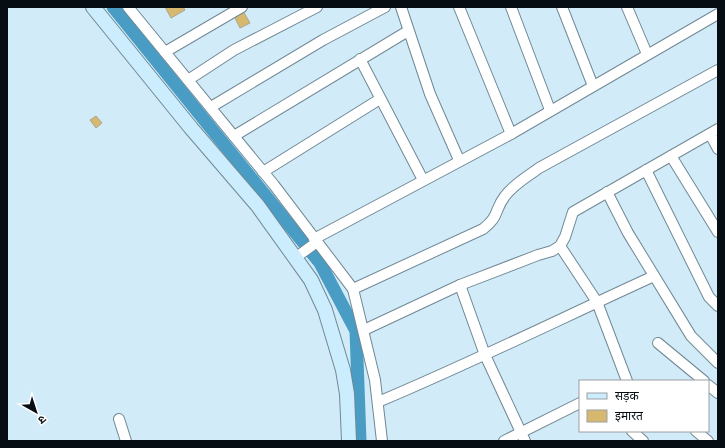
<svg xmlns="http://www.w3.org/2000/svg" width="725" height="448" font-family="'Golos Text','Noto Sans Devanagari',sans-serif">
<rect width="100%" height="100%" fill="#d1ebf9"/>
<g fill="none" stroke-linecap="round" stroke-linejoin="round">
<!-- canal -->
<polyline stroke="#499cc3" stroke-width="13" points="113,7 320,263 356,331 360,441"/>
</g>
<!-- building -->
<g fill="#d7b86f" stroke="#ada48e">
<polygon points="165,7 183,7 185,10 171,18"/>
<polygon points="243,11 250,23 240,28 234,16"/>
<polygon points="96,116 102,123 96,128 90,120"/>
</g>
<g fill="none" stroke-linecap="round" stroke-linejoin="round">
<defs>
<g id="street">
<polyline points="128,7 274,185 353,289 375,380 382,441"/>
<polyline points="401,7 430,94 459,160"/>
<polyline points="459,7 511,134"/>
<polyline points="511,7 550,110"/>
<polyline points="562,7 593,86"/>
<polyline points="627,7 647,54"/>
<polyline points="165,52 242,7"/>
<polyline points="360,59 423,180"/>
<polyline points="188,80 234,50 317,7"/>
<polyline points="211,107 323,40 385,7"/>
<polyline points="710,134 718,149"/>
<polyline points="234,136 408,31"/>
<polyline points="671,156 718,232"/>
<polyline points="646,170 709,297 718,306"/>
<polyline points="263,172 380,99"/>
<polyline points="607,192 628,233 691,336 718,363"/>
<polyline points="314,239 511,134 718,14"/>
<polyline points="560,246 597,302 627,381"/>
<polyline points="295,258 317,242"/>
<polyline points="460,285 485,355 525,441"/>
<path d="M353 289 483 229C500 216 494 210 505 196 514 184 527 177 539 168L718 70"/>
<polyline points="364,330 460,285 538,255 552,251 560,246 565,237 573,212 718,129"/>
<polyline points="658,343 704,381"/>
<polyline points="708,385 718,393"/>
<path d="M378 402C471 363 562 318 654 276"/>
<polyline points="119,419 126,441"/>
<polyline points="632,431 643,441"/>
<polyline points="696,431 708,441"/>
<polyline points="504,441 580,403"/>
</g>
<polyline id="secondary" points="93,7 191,128 258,206 311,280 325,310 343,370 347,394 349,441"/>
</defs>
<!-- street casing -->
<use href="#street" stroke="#718894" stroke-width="12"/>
<!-- secondary casing -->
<use href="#secondary" stroke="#718894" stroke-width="16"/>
<!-- street -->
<use href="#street" stroke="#fff" stroke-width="10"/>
<!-- secondary -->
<use href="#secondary" stroke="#cbedfd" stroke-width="14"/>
</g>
<!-- border -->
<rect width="725" height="448" fill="none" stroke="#060e13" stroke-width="16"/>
<!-- legend -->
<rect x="579" y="380" width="130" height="52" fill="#ffffff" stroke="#9b9fa1"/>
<rect x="587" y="393" width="20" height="6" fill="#cbedfd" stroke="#9b9fa1"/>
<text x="615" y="400" font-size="12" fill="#060e13">सड़क</text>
<rect x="587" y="410" width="20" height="12" fill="#d7b86f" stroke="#9b9fa1"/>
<text x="615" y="420" font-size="12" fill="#060e13">इमारत</text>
<!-- north arrow -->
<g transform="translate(36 412) rotate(141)" stroke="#ffffff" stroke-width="3" paint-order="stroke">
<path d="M0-3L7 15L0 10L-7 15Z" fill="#060e13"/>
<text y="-6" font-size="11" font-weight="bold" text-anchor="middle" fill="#060e13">उ</text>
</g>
</svg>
